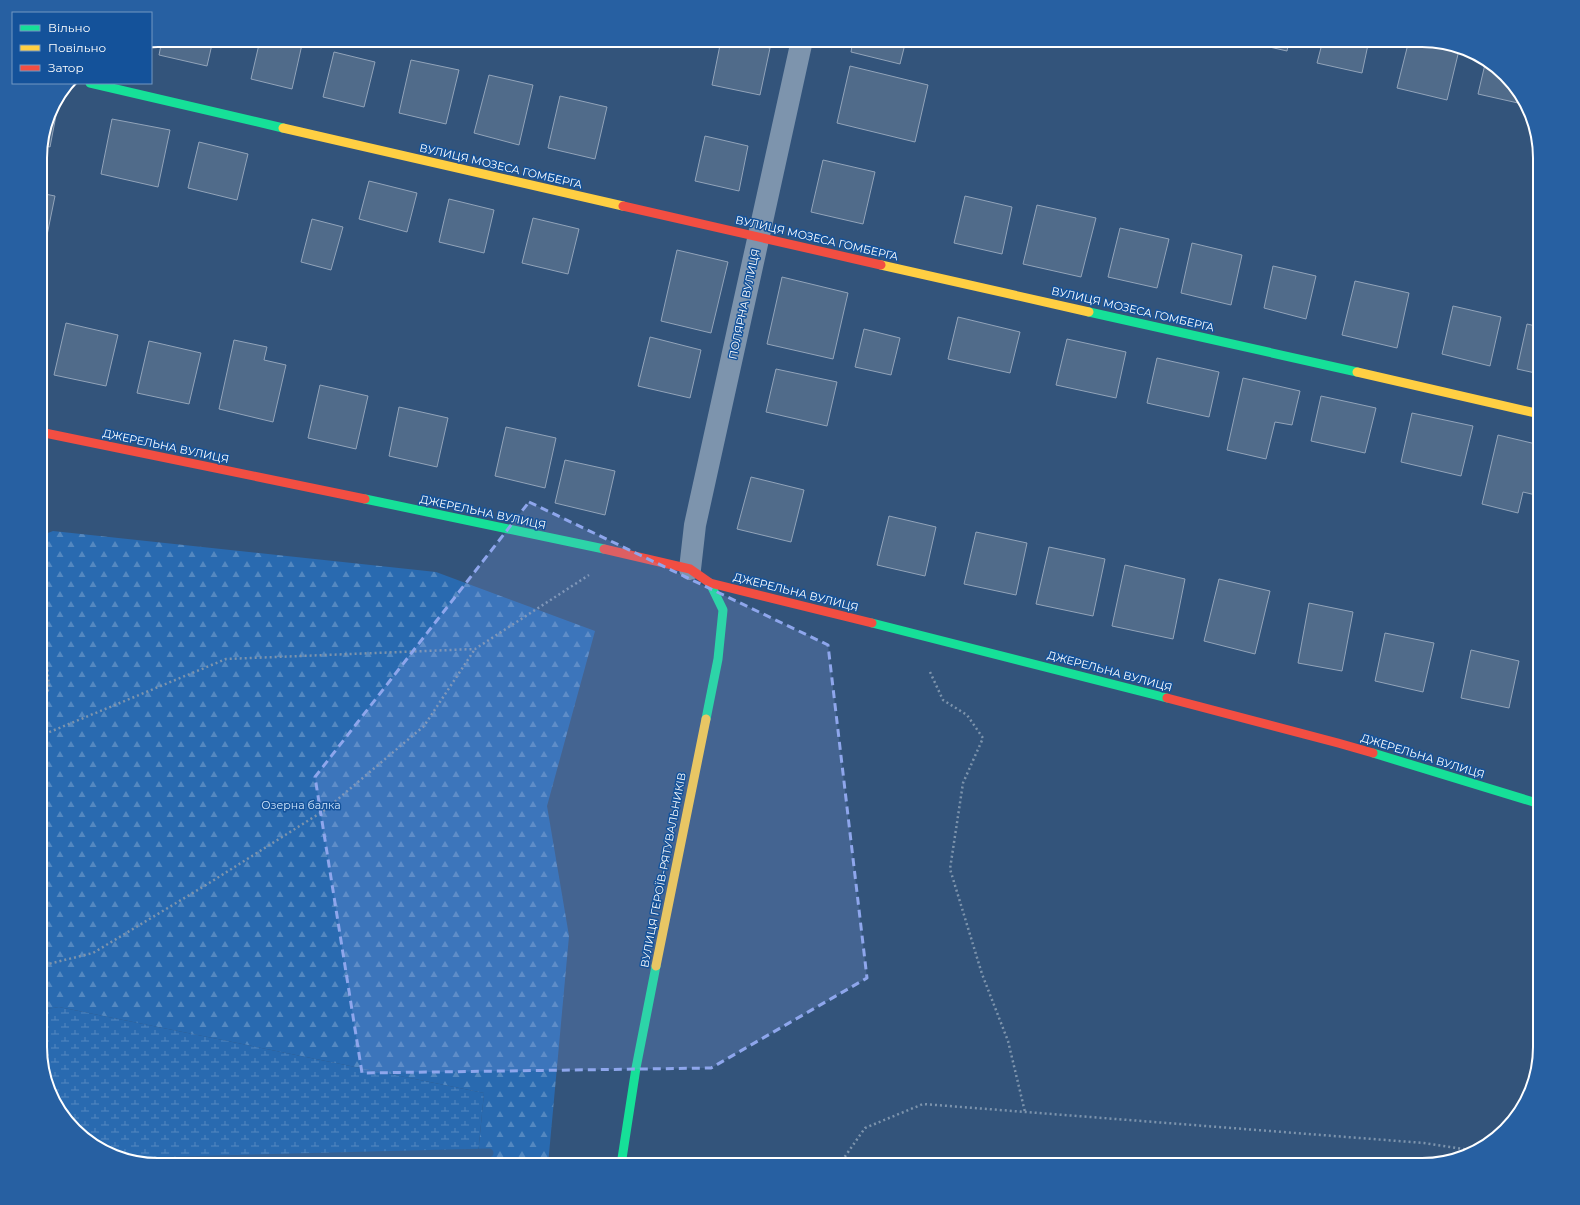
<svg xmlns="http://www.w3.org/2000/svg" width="1580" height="1205" font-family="Montserrat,sans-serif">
<defs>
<pattern id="forest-firs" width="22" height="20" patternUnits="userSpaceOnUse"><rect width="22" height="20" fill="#296ab0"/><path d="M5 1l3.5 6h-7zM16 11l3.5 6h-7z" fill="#5488c0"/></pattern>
<pattern id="wetland-marsh" width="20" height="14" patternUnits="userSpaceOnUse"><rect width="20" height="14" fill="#296ab0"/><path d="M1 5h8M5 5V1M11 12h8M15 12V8" fill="none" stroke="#5488c0"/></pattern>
</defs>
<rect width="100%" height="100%" fill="#33547b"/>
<!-- forest -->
<polygon fill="url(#forest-firs)" points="53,531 436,572 595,631 547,806 569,936 548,1165 477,1165 484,1093 59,1007 40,1010 40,536"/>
<!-- wetland -->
<polygon fill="url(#wetland-marsh)" points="59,1007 484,1093 477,1165 158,1165 120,1159 86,1140 52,1099 40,1054 40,1010"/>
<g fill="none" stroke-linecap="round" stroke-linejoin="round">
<!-- stream -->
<polyline stroke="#356194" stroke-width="9" points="141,1162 489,1153"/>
</g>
<!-- building -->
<g fill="#506b8a" stroke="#92a4ba">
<polygon points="162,40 213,40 207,66 159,55"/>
<polygon points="260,40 303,40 292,89 251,79"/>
<polygon points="721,40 729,40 770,48 760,95 712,85"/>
<polygon points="853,40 906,40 900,64 851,52"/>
<polygon points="1239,40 1289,40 1287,51"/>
<polygon points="1323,40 1369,40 1362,73 1317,63"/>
<polygon points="1409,40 1422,40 1460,46 1447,100 1397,88"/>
<polygon points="334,52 375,62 364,107 323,97"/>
<polygon points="411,60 459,70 446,124 399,113"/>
<polygon points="1486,60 1494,65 1527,105 1478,94"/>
<polygon points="850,66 928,85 915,142 837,123"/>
<polygon points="489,75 533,85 519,145 474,133"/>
<polygon points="560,96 607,107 595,159 548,148"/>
<polygon points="54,105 58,105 50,147 42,145 49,113"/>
<polygon points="112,119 170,130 158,187 101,174"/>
<polygon points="705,136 748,146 739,191 695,181"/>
<polygon points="199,142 248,154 237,200 188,188"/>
<polygon points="823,160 875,172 863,224 811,212"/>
<polygon points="369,181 417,193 407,232 359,219"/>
<polygon points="40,193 55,196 44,250 40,249"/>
<polygon points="965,196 1012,207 1002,254 954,243"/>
<polygon points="449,199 494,210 484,253 439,242"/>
<polygon points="1037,205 1096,218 1081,277 1023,264"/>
<polygon points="533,218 579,229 568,274 522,263"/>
<polygon points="312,219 343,227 331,270 301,262"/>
<polygon points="1120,228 1169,239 1157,288 1108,277"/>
<polygon points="1192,243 1242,255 1231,305 1181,293"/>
<polygon points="677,250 728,262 711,333 661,321"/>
<polygon points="1273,266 1316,276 1306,319 1264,308"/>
<polygon points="782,277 848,293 833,359 767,344"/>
<polygon points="1355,281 1409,293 1397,348 1342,335"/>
<polygon points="1453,306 1501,317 1490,366 1442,354"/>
<polygon points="958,317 1020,332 1010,373 948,359"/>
<polygon points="66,323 118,335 106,386 54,375"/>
<polygon points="1527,324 1540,327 1540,374 1517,369"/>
<polygon points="864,329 900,338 891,375 855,367"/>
<polygon points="650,337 701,350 690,398 638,386"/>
<polygon points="1067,339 1126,352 1116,398 1056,385"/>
<polygon points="234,340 267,347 264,360 286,365 273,422 219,409"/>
<polygon points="149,341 201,353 189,404 137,393"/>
<polygon points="1157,358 1219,372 1209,417 1147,403"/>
<polygon points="776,369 837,382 827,426 766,412"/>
<polygon points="1243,378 1300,391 1292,425 1275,422 1266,459 1227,450"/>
<polygon points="320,385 368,396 356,449 308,438"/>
<polygon points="1321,396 1376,408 1365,453 1311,441"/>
<polygon points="399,407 448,418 437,467 389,456"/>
<polygon points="1412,413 1473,426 1461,476 1401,462"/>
<polygon points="506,427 556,438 545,488 495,476"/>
<polygon points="1498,435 1540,445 1540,496 1523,492 1518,513 1482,504"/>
<polygon points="565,460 615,471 605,515 555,503"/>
<polygon points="751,477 804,490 791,542 737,529"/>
<polygon points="889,516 936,527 925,576 877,565"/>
<polygon points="976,532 1027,543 1016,595 964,584"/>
<polygon points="1049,547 1105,559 1093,616 1036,604"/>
<polygon points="1125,565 1185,579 1173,639 1112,626"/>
<polygon points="1219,579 1270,591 1255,654 1204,641"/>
<polygon points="1309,603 1353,612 1342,671 1298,663"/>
<polygon points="1385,633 1434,643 1423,692 1375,681"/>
<polygon points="1471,650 1519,661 1509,708 1461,698"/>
</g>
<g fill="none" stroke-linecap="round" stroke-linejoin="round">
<!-- path -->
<g stroke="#7d94ad" stroke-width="2.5" stroke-dasharray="2 3" stroke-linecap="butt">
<polyline points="40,590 49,687 40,715"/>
<polyline points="930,672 943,700 967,715 983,738 963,783 950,869 982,974 1008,1041 1025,1112"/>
<polyline points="40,736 226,659 475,649 589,575"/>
<polyline points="40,966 93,953 206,885 325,810 424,726 475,649"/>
<polyline points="839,1165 865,1128 923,1104 1424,1143 1476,1151"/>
</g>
<!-- street -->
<polyline stroke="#7d94ad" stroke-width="22" points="690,569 695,525 802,40"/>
<!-- fast -->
<g stroke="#16e098" stroke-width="9">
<polyline points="90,83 283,128"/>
<polyline points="1089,312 1357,372"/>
<polyline points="365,499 604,549"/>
<polyline points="872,623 1167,698"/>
<polyline points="706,719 718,659 723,610 710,583"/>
<polyline points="1373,753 1540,804"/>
<polyline points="621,1165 636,1068 656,966"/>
</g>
<!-- slow -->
<g stroke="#ffcf43" stroke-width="9">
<polyline points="283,128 623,206"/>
<polyline points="881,265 1089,312"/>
<polyline points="1357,372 1540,414"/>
<polyline points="656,966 706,719"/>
</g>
<!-- jam -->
<g stroke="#f24e42" stroke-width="9">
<polyline points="623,206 881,265"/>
<polyline points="40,432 365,499"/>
<polyline points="604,549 690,569 710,583 872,623"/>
<polyline points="1167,698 1338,743 1373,753"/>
</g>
</g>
<!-- marked area -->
<path fill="#8ea6ec" fill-opacity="0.2" stroke="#8ea6ec" stroke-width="3" stroke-dasharray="8 5" stroke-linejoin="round" d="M529 502 828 645 867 978 711 1068 362 1073 315 777Z"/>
<g text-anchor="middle" stroke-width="3" stroke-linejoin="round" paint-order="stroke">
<!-- street labels -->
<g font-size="11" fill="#fff" stroke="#14529a">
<text transform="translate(501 166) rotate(13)" y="4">ВУЛИЦЯ МОЗЕСА ГОМБЕРГА</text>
<text transform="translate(817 238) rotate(13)" y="4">ВУЛИЦЯ МОЗЕСА ГОМБЕРГА</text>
<text transform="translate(744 304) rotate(-78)" y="4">ПОЛЯРНА ВУЛИЦЯ</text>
<text transform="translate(1133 309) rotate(13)" y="4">ВУЛИЦЯ МОЗЕСА ГОМБЕРГА</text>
<text transform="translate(166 446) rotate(12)" y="4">ДЖЕРЕЛЬНА ВУЛИЦЯ</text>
<text transform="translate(483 512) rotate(12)" y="4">ДЖЕРЕЛЬНА ВУЛИЦЯ</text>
<text transform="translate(796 592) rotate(14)" y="4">ДЖЕРЕЛЬНА ВУЛИЦЯ</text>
<text transform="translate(1110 671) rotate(15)" y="4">ДЖЕРЕЛЬНА ВУЛИЦЯ</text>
<text transform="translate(1423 756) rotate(17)" y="4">ДЖЕРЕЛЬНА ВУЛИЦЯ</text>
<text transform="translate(663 870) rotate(-79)" y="4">ВУЛИЦЯ ГЕРОЇВ-РЯТУВАЛЬНИКІВ</text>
</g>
<!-- park labels -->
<g font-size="11" fill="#d0e6fd" stroke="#14529a">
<text x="301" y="809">Озерна балка</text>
</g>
</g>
<!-- crop -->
<path d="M0 0H1580V1205H0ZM158 47H1422A111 111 0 0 1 1533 158V1047A111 111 0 0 1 1422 1158H158A111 111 0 0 1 47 1047V158A111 111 0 0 1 158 47Z" fill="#2760a2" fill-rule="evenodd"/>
<path fill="none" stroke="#fff" stroke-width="2" d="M158 47H1422A111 111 0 0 1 1533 158V1047A111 111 0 0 1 1422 1158H158A111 111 0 0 1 47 1047V158A111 111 0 0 1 158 47Z"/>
<!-- legend -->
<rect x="12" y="12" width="140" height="72" fill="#14529a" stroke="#7297c2"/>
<rect x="20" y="25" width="20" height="6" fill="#16e098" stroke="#7297c2"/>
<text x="48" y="32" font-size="12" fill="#ffffff">Вільно</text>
<rect x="20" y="45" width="20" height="6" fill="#ffcf43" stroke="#7297c2"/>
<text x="48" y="52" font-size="12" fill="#ffffff">Повільно</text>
<rect x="20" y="65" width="20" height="6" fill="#f24e42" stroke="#7297c2"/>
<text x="48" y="72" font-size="12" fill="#ffffff">Затор</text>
</svg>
